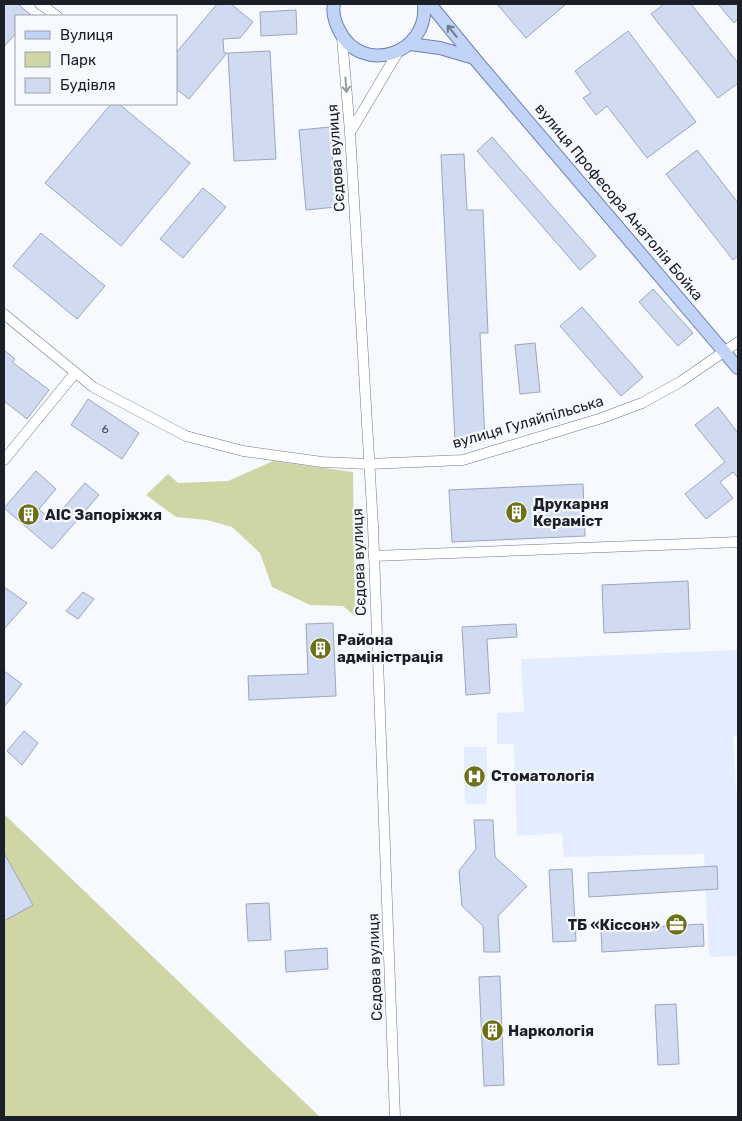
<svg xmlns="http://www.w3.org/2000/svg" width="742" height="1121" font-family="Rubik,sans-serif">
<rect width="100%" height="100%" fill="#f6f9fe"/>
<!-- built -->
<g fill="#e4edff">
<polygon points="738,650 738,735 733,736 738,818 738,956 709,957 704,854 564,857 562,833 517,836 514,744 497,744 497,713 524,712 521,659"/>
<polygon points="464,747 487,747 487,804 465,804"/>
</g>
<!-- green -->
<g fill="#d0d5a5">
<polygon points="273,461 353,472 355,616 343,606 310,605 272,587 260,553 232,527 207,520 176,517 146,495 168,474 178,483 228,481"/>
<polygon points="4,814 320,1117 4,1117"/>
</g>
<!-- building -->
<g fill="#d0dbf2" stroke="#9ba6bc">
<polygon points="4,4 18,4 32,16 16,16 16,33 4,47"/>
<polygon points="217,4 231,4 253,22 240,38 223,39 224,53 227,53 189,99 176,89 176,53"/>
<polygon points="497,4 566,4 526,38"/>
<polygon points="664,4 691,4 738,63 738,83 718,98 651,14"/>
<polygon points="718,4 738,4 738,19 734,23"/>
<polygon points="296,10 297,34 261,36 260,12"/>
<polygon points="628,31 696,122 647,158 607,106 596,115 583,98 591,93 575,71"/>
<polygon points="270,51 276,159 234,161 228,53"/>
<polygon points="111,104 119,104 190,163 121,246 45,183"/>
<polygon points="330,127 336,207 306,210 299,130"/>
<polygon points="492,137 596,256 580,270 477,151"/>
<polygon points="697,150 738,203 738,256 733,260 666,174"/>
<polygon points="464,154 467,210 483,210 488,333 480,333 485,441 455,442 441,155"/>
<polygon points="203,188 226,207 183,258 160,239"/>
<polygon points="41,233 105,286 77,319 13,266"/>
<polygon points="653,289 693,333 678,346 639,302"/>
<polygon points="582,307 643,377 621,396 560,326"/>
<polygon points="535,343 540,392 520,394 515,345"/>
<polygon points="4,350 15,359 12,362 49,390 27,419 4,401"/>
<polygon points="88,399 139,433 122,459 71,425"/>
<polygon points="718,407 738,433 738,478 733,472 720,482 733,498 706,519 685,494 725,462 695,425"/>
<polygon points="36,471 56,489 39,509 52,521 85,483 99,495 52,549 4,508"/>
<polygon points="583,484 585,536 452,542 449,490"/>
<polygon points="688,581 690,629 604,633 602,585"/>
<polygon points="4,587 27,603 4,629"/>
<polygon points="83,592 94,599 78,619 66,611"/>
<polygon points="333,623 336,696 249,700 248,676 308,674 306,624"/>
<polygon points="516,624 517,637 487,639 490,693 466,695 462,627"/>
<polygon points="4,671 22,684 4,707"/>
<polygon points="24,731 38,743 22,765 7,751"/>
<polygon points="474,820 493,820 495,857 527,886 498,916 500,952 484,952 483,926 462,906 459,871 476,849"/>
<polygon points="4,853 33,905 4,921"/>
<polygon points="717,866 718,889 589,897 588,873"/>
<polygon points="572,869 576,941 553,942 549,870"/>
<polygon points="269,903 271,940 248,941 246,904"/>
<polygon points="703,924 704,946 602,952 601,930"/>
<polygon points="327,948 328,969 286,972 285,951"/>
<polygon points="500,976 504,1085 484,1086 479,977"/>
<polygon points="676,1004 679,1064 658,1065 655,1005"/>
</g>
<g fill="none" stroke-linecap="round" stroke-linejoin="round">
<defs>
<g id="minor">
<polyline points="40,4 57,16"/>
<polyline points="342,37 350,132 373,526 395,1117"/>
<polyline points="351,131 398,52"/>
<polyline points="4,314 93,387 186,436 243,451 322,462 369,464 463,460 602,418 642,403 680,382 738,342"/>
<polyline points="4,460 75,373"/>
<polyline points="374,556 738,542"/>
</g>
<g id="major">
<path d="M334 4C332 13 335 22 339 30 361 76 429 55 424 4"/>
<polyline points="430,4 474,58 738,368"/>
<polyline points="410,44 440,48 474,58"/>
</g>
</defs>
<!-- minor casing -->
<use href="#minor" stroke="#6d778c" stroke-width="11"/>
<!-- major casing -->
<use href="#major" stroke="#6e81ac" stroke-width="14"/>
<!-- minor -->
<use href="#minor" stroke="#fff" stroke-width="10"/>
<!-- major -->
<use href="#major" stroke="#c2d3f8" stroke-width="12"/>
</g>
<!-- one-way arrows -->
<defs><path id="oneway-shaft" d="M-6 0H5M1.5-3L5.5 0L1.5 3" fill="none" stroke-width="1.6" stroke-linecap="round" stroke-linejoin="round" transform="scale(1.25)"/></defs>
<use stroke="#6e7990" href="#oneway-shaft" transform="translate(452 31) rotate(-129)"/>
<use stroke="#989a9e" href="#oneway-shaft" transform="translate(346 85) rotate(85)"/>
<!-- icons -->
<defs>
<symbol id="building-disc" viewBox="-11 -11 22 22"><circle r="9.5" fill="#6c7118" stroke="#f6f9fe"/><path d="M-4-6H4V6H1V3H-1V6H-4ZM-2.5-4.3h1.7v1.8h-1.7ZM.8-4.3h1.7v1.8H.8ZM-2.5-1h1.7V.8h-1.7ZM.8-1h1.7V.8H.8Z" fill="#fff"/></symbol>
<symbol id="hospital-disc" viewBox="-11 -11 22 22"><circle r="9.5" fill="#6c7118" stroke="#f6f9fe"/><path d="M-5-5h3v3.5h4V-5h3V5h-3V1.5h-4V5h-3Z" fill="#fff"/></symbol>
<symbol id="office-disc" viewBox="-11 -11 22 22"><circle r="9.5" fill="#6c7118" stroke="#f6f9fe"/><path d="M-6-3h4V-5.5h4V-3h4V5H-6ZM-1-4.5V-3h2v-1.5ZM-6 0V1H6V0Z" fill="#fff"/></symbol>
</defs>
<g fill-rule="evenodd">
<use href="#building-disc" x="504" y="500" width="25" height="25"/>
<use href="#building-disc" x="16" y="502" width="25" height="25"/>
<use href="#building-disc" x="308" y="636" width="25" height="25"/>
<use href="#hospital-disc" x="462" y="764" width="25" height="25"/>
<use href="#office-disc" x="664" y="912" width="25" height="25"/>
<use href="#building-disc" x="480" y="1018" width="25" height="25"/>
</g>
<g text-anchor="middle" stroke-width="4.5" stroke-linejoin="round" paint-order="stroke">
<!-- number labels -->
<g font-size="12" fill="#484e5a">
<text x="105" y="433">6</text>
</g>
<!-- street labels -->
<g font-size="15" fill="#1b1f27" stroke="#f6f9fe">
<text transform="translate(336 158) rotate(-94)" y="5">Сєдова вулиця</text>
<text transform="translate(619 202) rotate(50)" y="5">вулиця Професора Анатолія Бойка</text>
<text transform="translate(528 422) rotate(-16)" y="5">вулиця Гуляйпільська</text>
<text transform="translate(359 562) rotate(-92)" y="5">Сєдова вулиця</text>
<text transform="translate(375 967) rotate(-92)" y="5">Сєдова вулиця</text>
</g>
<!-- poi labels -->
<g font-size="15" font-weight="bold" fill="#1b1f27" stroke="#f6f9fe" text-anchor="start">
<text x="533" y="509">Друкарня<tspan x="533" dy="17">Кераміст</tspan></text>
<text x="45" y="520">АІС Запоріжжя</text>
<text x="337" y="645">Района<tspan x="337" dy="17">адміністрація</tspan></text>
<text x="491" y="781">Стоматологія</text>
<text x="660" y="930" text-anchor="end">ТБ «Кіссон»</text>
<text x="508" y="1036">Наркологія</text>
</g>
</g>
<!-- border -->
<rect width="742" height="1121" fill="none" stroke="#1b1f27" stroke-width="10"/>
<!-- legend -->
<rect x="15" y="15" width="162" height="90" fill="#f6f9fe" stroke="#9ea2a8"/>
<rect x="25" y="31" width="25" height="8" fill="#c2d3f8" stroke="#9ea2a8"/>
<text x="60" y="40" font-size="15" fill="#1b1f27">Вулиця</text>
<rect x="25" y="52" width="25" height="15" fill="#d0d5a5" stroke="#9ea2a8"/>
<text x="60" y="65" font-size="15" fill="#1b1f27">Парк</text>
<rect x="25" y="78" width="25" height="15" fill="#d0dbf2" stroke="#9ea2a8"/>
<text x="60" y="90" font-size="15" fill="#1b1f27">Будівля</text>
</svg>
